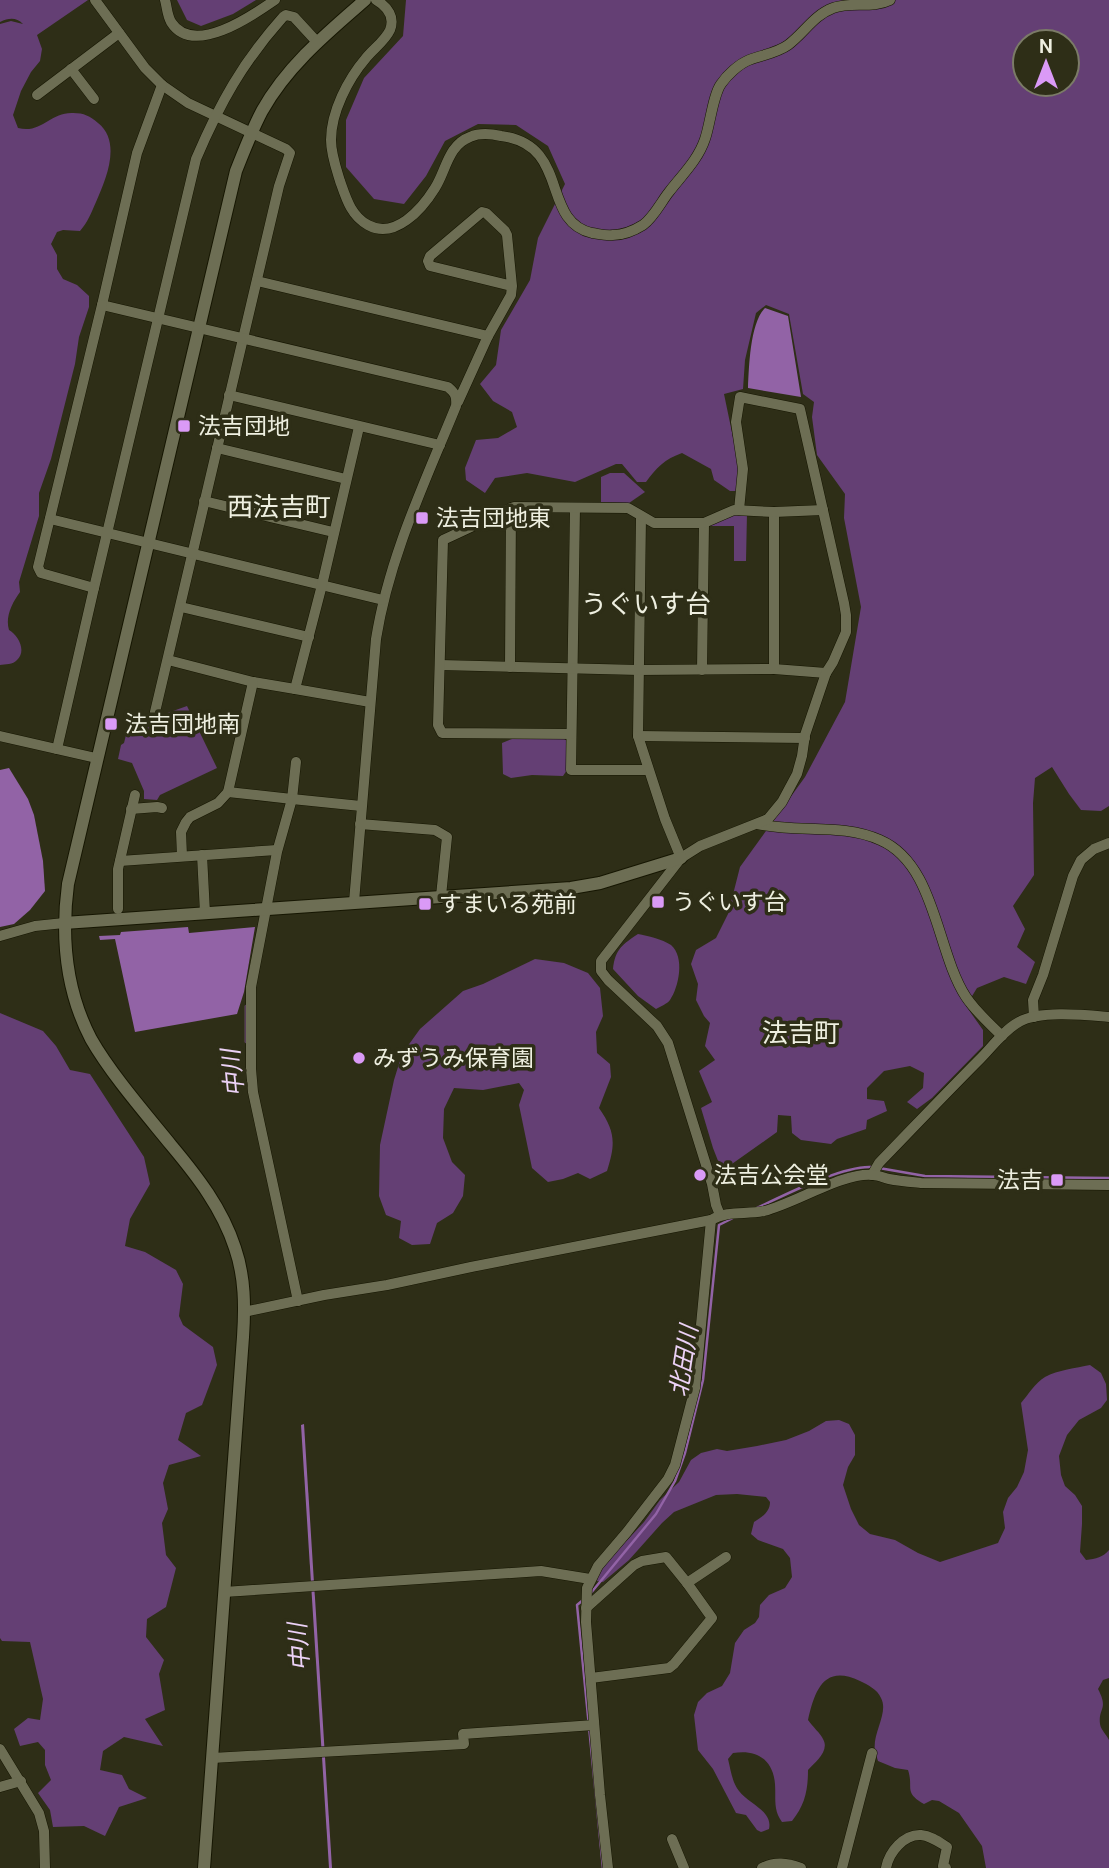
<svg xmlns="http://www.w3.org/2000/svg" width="1109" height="1868" font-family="'DM Sans','Noto Sans JP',sans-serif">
<rect width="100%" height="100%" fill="#2e2e17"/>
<!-- green -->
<g fill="#643f74" fill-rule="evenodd">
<path d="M0 0H88L37 35 42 49 40 61 31 72 21 91 13 115 18 128C42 134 50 112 73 113 84 113 90 116 98 123 122 142 106 179 96 202 91 213 88 222 80 231L63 230 57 232 51 244 57 255V269L63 279 77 285 89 296V307L79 337 75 364 51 459 39 493V516L19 582 20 592C12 603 5 617 9 630 18 635 27 651 17 660 13 665 5 664 0 665V24L11 21 23 24C16 17 9 18 0 22Z"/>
<polygon points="177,0 256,0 233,14 201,26 187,20"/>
<path d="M406 0H1109V806L1101 811 1081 810 1069 794 1052 767 1035 778 1033 803 1034 875 1013 906 1025 929 1017 947 1035 962 1026 984 1004 977 977 988 966 1006 983 1030V1046L932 1098 917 1109 907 1102 923 1088 924 1073 910 1066 884 1071 867 1088V1099L884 1101 887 1111 867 1120 866 1129 837 1139 831 1144 801 1140 792 1133 791 1116 778 1115 777 1132 722 1171 713 1148 701 1108 712 1102 699 1071 715 1060 705 1046 710 1023 704 1016 696 1000 698 984 691 964 696 950 716 938 728 914 740 867 805 777 845 702 861 607 844 518 845 494 817 455 812 417 814 402 803 394 789 314 766 305 756 313 745 360 743 389 724 394 740 471 736 491H730L714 480 711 469 682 453C665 459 656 468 646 482H637L622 464H616L575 482 527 473 495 478 485 493 466 480 465 468 476 440 498 438 517 427 512 412 493 401 480 384 496 365 501 330 530 280 538 238 565 184 548 146 516 125 478 124 445 141 426 176 404 204 374 199 346 167V120L364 78 403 36ZM1025 42H1067V84H1025Z"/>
<polygon points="610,473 624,473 645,492 629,503 601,502 601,477"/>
<polygon points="734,512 747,513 746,561 734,561 734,526 708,526"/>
<polygon points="187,706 217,768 160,795 157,800 144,799 144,791 132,763 118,759 121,745 124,743 128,727"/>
<polygon points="563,738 567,741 567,770 563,776 532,775 511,778 503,774 502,743 512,739"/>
<path d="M638 934C648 936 662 939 671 945 685 957 679 987 670 1000 667 1004 661 1006 656 1009L638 996 613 969C615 949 623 944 638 934Z"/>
<path d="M535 959 564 963 588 973 600 988 603 1016 596 1032 597 1053 610 1064 611 1077 599 1108C615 1131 616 1143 607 1171L590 1179 578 1173 563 1179 548 1182 532 1168 519 1105 524 1090 519 1083 483 1090 454 1088 444 1109 443 1138 452 1162 465 1175 463 1196 453 1213 437 1223 430 1244 412 1245 399 1238 401 1221 386 1215 379 1196 380 1145 394 1080 402 1054 420 1029 463 991 483 984Z"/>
<polygon points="0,1013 43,1031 56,1046 70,1070 90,1074 144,1157 150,1184 130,1219 125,1246 145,1252 176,1270 183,1284 179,1316 183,1325 213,1347 217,1365 202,1405 186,1413 178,1440 201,1456 169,1465 163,1483 168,1509 162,1523 166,1555 176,1568 166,1607 147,1619 146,1637 164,1660 159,1674 165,1710 145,1719 163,1746 124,1737 103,1751 100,1770 122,1775 129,1789 147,1798 119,1807 105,1836 84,1826 53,1827 50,1810 38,1793 51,1780 45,1765 45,1750 38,1742 20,1746 14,1729 28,1718 40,1720 43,1699 30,1642 2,1641 0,1638"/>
<path d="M1090 1365 1101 1373 1106 1384 1107 1400 1101 1408 1079 1420 1067 1435 1059 1456 1061 1475 1065 1486 1075 1495 1082 1506V1524L1080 1552 1086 1560C1096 1559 1103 1557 1109 1550V1678L1103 1680 1098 1689C1109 1710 1098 1707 1100 1724 1101 1730 1106 1734 1109 1740V1868H986L982 1846 959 1813 939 1801 932 1800 924 1804C903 1792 914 1788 908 1770L895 1768 878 1761C877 1757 875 1754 875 1751 872 1733 889 1713 881 1698 877 1689 868 1685 860 1681 824 1664 815 1690 808 1720 812 1726 821 1734 823 1739 830 1751 815 1762 808 1770 808 1790 805 1805 792 1821L782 1822C773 1810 776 1799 775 1784 773 1759 756 1749 733 1753L728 1759C731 1771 732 1782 739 1791 749 1804 773 1811 769 1829L761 1832 757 1830 746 1815 736 1813 713 1769 698 1750 694 1715 698 1702 707 1693 722 1686 730 1673 735 1643 744 1630 755 1623 759 1617 760 1605 769 1595 785 1588 792 1577 790 1558 783 1549 758 1540 751 1534 754 1522C762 1517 770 1512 770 1502L766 1497 737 1494 716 1495 674 1512 662 1523 629 1560 603 1582 597 1581 598 1575 605 1564 644 1522 660 1500 679 1482 691 1460 701 1453 717 1449 727 1451 757 1446 786 1440 809 1431 826 1421 839 1420 849 1424 855 1435V1455L848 1467 843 1485 851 1509 859 1525 870 1534 895 1540 918 1553 940 1562 998 1543 1005 1528 1003 1512 1008 1498 1017 1487 1024 1472 1028 1450 1021 1403C1028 1395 1035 1383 1045 1377 1058 1370 1076 1368 1090 1365Z"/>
</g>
<!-- water -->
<g fill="#9263a6">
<path d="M765 308 788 316 801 397 748 388C749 367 750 323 765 308Z"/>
<polygon points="9,768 28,799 34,815 43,861 45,891 30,910 14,924 0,927 0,770"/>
<polygon points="188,927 189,933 255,927 244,992 237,1014 135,1032 115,939 100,940 99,936 120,935 121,932"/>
<polygon points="304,1424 332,1868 329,1868 301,1425"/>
</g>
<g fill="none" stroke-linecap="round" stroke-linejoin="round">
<!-- stream -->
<g stroke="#9263a6" stroke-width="2.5">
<polyline points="246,1006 246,1042"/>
<polyline points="879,1168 925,1176 1109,1178"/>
<path d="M757 1208C785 1195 843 1165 872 1167"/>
<polyline points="590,1594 656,1514 675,1481 685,1453 703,1380 719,1225 735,1217"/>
<polyline points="583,1600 577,1605 603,1868"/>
</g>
<defs>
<g id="minor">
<polyline points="95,0 145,68 162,85 188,103 286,149 290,153 279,186 155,712"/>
<path d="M165 0C167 7 167 15 171 22 193 57 252 16 275 0"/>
<path d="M376 0C388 7 395 17 390 30 385 41 373 49 366 58 348 79 331 112 331 140 331 154 336 168 340 181 346 198 351 216 368 225 395 240 422 209 435 188 446 171 448 145 470 137 479 133 492 134 501 136 571 145 540 221 592 233 599 234 606 236 613 235 623 235 635 230 643 225 654 217 661 202 669 192 682 175 698 160 705 139 710 125 713 95 721 84 727 75 739 64 749 60 762 55 777 53 788 45 804 33 814 15 833 8 851 1 872 9 890 0"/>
<polyline points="71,69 94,99"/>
<path d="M162 85 137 153 102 305 448 387C455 393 457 396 456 406 425 482 389 557 376 639L354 902"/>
<polyline points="37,95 119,33"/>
<polyline points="257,281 488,336 511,295 512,286 507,235 505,231 486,213 482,212 430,256 428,261 430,266 512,286"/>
<polyline points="229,395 440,445"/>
<polyline points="458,402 488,336"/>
<polyline points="217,448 346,479"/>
<polyline points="204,501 333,532"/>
<polyline points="575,508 571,770 648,770"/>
<polyline points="641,517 638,736 665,819 681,858"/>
<polyline points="50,519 383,600"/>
<path d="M94 588 196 159C220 103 242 63 283 17L286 15 294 17 317 42"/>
<polyline points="181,607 309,637"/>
<polyline points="168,660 253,682 295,689 322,585 359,427"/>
<polyline points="440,665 639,670 774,669 826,673"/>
<polyline points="510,667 511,508"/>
<polyline points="774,669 774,512"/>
<polyline points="702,670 704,523"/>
<polyline points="295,689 370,702"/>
<polyline points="571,734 442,733 438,725 443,540 514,507 628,508 654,523 704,523 734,510 774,512 823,510"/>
<polyline points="0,736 96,758"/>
<polyline points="638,736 805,738"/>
<polyline points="57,749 94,588 41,573 38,567 102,305"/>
<polyline points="228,792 292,799 296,762"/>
<polyline points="131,809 157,807 162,808"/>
<polyline points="360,824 435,830 447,837 441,896"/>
<path d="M758 824C798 833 843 823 880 840 936 864 936 951 966 997 976 1012 990 1024 1002 1036"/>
<polyline points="202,855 205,913"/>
<polyline points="182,856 181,832 186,822 190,817 218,803 228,792 253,682"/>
<polyline points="120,861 277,850"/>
<polyline points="118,909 118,869 135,795"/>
<polyline points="0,936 35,926 64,923"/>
<polyline points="1034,1017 1033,1000 1043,975 1073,876 1081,860 1094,849 1109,843"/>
<path d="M872 1175 879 1163C913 1128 946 1093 980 1059 992 1047 1004 1030 1019 1022 1039 1010 1086 1015 1109 1017"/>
<polyline points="720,1215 716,1205 712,1184 668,1043 657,1026 608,980 601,971 601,961 681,858 700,846 768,819 782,802 797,774 802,756 805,735 826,673 833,662 846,632 846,615 844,603 800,409 740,397 736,422 743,469 739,510"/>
<polyline points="298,1301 253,1092 251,1069 251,987 277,852 292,799 361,806"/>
<path d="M244 1312 324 1295 387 1285 471 1267 711 1220C728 1210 746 1215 764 1211 796 1203 843 1172 873 1175 878 1175 884 1178 889 1179 899 1181 911 1182 921 1183L1109 1185"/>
<polyline points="224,1592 541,1571 590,1579"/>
<polyline points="586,1608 634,1565 642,1561 666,1557 687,1583 726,1557"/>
<polyline points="591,1678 669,1668 674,1664 712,1618 687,1583"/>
<polyline points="0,1749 39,1813 44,1831 45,1868"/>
<polyline points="212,1758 464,1744 463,1734 594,1725"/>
<polyline points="0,1787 21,1781"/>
<polyline points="672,1839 684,1868"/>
<polyline points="608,1868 600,1795 586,1622 587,1588 598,1566 627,1532 668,1479 675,1465 695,1388 711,1220"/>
<path d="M762 1868C775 1861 787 1863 801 1868"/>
<polyline points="842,1868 872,1753"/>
<path d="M886 1868C889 1852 904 1834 921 1835 931 1836 939 1842 947 1847L943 1866 946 1868"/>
</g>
<g id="tertiary">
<polyline points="64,923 571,888 600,883 681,858"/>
<path d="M204 1868 243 1337C245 1307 245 1277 235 1248 222 1208 197 1176 171 1145 145 1113 111 1074 91 1039 66 991 61 937 68 884L236 171C244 151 252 130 262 111 287 66 327 33 365 0"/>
</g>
</defs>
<!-- minor casing -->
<use href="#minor" stroke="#161602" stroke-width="11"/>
<!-- tertiary casing -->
<use href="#tertiary" stroke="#161602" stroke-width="14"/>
<!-- minor -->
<use href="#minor" stroke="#6d6e54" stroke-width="10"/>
<!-- tertiary -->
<use href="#tertiary" stroke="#6d6e54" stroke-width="12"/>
</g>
<!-- markers -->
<g fill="#da9af6" stroke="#2e2e17" stroke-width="2.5">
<rect x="177" y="419" width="14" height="14" rx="3.5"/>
<rect x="415" y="511" width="14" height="14" rx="3.5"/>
<rect x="104" y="717" width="14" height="14" rx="3.5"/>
<rect x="651" y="895" width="14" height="14" rx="3.5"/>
<rect x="418" y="897" width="14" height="14" rx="3.5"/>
<circle cx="359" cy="1058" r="7"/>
<circle cx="700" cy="1175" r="7"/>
<rect x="1050" y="1173" width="14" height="14" rx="3.5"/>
</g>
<g text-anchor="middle" stroke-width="7" stroke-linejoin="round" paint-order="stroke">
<!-- poi labels -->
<g font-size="23" fill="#eeefe0" stroke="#2e2e17" text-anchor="start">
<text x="198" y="434">法吉団地</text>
<text x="436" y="526">法吉団地東</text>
<text x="125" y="732">法吉団地南</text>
<text x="672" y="910">うぐいす台</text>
<text x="439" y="912">すまいる苑前</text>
<text x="373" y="1066">みずうみ保育園</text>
<text x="714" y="1183">法吉公会堂</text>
<text x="1043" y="1188" text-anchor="end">法吉</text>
</g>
<!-- water labels -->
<g font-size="24" font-style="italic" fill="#ecd2f7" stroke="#2e2e17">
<text transform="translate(233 1073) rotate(-96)" y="8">中川</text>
<text transform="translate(684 1361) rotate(-81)" y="8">北田川</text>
<text transform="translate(299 1647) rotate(-94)" y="8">中川</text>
</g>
<!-- quarter labels -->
<g font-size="26" fill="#eeefe0" stroke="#2e2e17">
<text x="279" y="516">西法吉町</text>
<text x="646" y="613">うぐいす台</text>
<text x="801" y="1042">法吉町</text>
</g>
</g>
<!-- north arrow -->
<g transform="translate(1046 63)"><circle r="33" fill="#2e2e17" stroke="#7b7b67" stroke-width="2"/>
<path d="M0-5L12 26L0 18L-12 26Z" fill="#da9af6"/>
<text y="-10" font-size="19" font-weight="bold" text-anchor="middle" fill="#eeefe0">N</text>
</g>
</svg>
